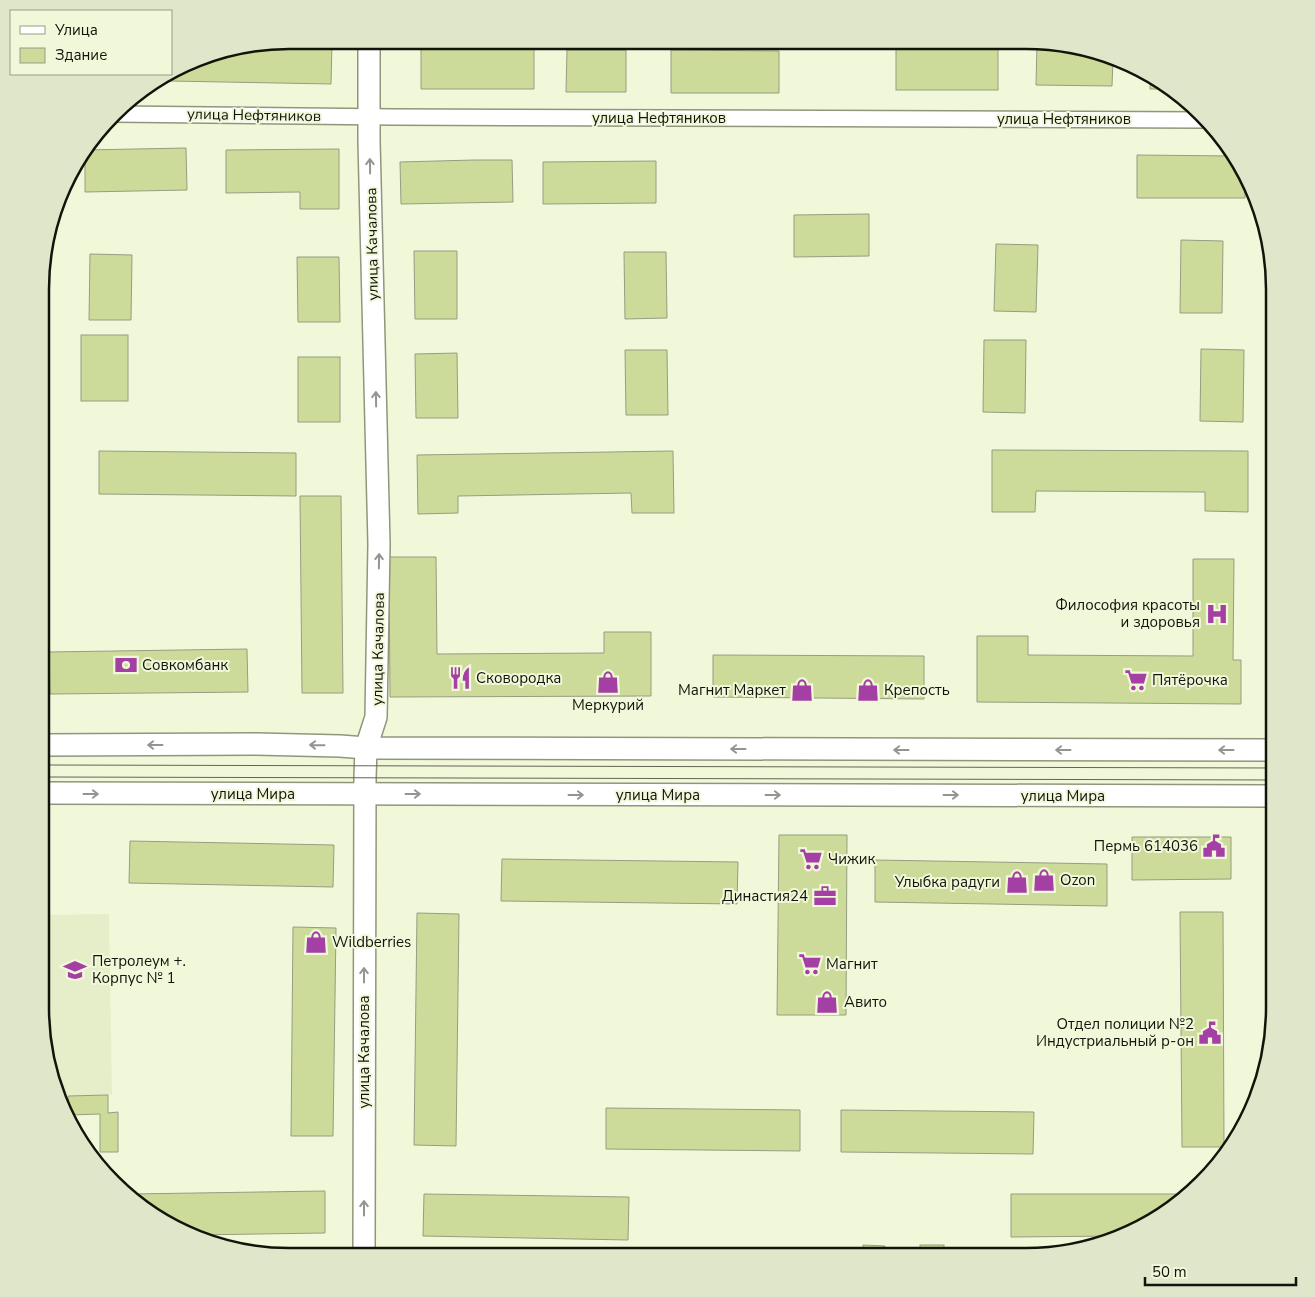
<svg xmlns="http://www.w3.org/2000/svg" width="1315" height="1297" font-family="'Nunito Sans',sans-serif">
<rect width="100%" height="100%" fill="#f1f8da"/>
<!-- built -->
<g fill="#e5eec9">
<polygon points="46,238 47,552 43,552 45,240"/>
<polygon points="41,911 42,915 109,914 112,1095 57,1096 53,1089 41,1024"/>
</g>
<!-- building -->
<g fill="#cddb9a" stroke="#969d81">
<polygon points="282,41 332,42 331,84 169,81 169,76 208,53"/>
<polygon points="1037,43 1062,43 1113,60 1112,86 1036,85"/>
<polygon points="421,46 534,47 534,89 421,89"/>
<rect x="896" y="48" width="102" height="42"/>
<polygon points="567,50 626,50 626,92 566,92"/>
<polygon points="671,50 779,51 779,93 671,93"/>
<polygon points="1150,73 1151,73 1169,89 1150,89"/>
<polygon points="186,148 187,190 85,192 85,150"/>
<polygon points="339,149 339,209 300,209 300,192 226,193 226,150"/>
<polygon points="1137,155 1233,156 1245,178 1245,198 1137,198"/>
<polygon points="474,160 512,160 513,202 401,204 400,162"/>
<polygon points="656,161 656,203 543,204 543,162"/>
<polygon points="869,214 869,256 794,257 794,215"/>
<polygon points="1181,240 1223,241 1222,313 1180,313"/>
<polygon points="996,244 1038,245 1036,312 994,311"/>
<polygon points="414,251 457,251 457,319 415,319"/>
<polygon points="624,252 666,252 667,318 625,319"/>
<polygon points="90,254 132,255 131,320 89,320"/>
<polygon points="297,257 339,257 340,322 298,322"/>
<rect x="81" y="335" width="47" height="66"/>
<polygon points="984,340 1026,340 1025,413 983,412"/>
<polygon points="1201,349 1244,350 1243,422 1200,421"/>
<polygon points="625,350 667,350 668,415 626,415"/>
<polygon points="457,353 458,418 416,418 415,354"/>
<rect x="298" y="357" width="42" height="65"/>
<polygon points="992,450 1248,451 1248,512 1205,511 1205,492 1036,491 1035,512 992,512"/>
<polygon points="99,451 296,453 296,496 99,494"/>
<polygon points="673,451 674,513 632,513 631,493 458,496 458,513 418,514 417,455"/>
<polygon points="300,496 341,496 343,693 302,693"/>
<polygon points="389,557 436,557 437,654 604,653 604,632 651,632 651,696 390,697"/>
<polygon points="1193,559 1234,559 1233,660 1241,660 1241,704 977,702 977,636 1028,636 1028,655 1193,656"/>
<polygon points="247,649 248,692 50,694 49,652"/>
<polygon points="713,655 924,656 924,699 713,697"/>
<polygon points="779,835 847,835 846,1015 777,1015"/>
<polygon points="1132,837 1231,837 1231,879 1132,880"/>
<polygon points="130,841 334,845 333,887 129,883"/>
<polygon points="502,859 738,862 737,904 501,901"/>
<polygon points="875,860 1107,864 1107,906 875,902"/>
<polygon points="1180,912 1223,912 1224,1147 1182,1147"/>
<polygon points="417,913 459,914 456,1146 414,1145"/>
<polygon points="293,927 336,928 333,1136 291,1136"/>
<polygon points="108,1095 108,1113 118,1112 118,1152 100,1152 100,1114 69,1115 68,1096"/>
<polygon points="606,1108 800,1110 800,1151 606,1149"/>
<polygon points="841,1110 1034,1112 1033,1154 841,1152"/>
<polygon points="325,1191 325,1233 192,1235 165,1224 131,1194"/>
<polygon points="424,1194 629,1197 628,1240 423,1236"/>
<polygon points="1011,1194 1188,1194 1177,1206 1121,1236 1011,1237"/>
<polygon points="863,1245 885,1246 884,1256 863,1256"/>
<rect x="920" y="1245" width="24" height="11"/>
</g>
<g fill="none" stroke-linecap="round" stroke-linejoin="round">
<defs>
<polyline id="street" points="115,114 393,117 1204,120"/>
<g id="secondary">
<polyline points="42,745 256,744 340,746 366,748 1274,750"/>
<polyline points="42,793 1274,796"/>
<polyline points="364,1256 365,778 366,748 376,717 379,544 369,141 369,40"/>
</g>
</defs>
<!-- street casing -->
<use href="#street" stroke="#90967b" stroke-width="18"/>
<!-- secondary casing -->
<use href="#secondary" stroke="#90967b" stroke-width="24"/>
<!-- street -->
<use href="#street" stroke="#fff" stroke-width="15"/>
<!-- secondary -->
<use href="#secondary" stroke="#fff" stroke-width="21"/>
<!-- tram -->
<g stroke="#616554" stroke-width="1">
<polyline points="42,765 1274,768"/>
<polyline points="42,777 1274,780"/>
</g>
</g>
<!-- one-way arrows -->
<defs><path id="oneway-shaft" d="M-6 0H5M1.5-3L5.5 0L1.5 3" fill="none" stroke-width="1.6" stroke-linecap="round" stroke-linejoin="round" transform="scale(1.25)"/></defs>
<g stroke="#949591">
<use href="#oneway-shaft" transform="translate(370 166) rotate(-91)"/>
<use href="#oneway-shaft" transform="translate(376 399) rotate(-91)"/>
<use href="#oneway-shaft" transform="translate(379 561) rotate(-89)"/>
<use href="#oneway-shaft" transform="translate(155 745) rotate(180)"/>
<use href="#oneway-shaft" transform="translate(317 745) rotate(-179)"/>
<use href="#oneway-shaft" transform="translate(738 749) rotate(-180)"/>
<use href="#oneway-shaft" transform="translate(901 750) rotate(-180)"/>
<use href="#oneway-shaft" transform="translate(1063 750) rotate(-180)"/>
<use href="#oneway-shaft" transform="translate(1226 750) rotate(-180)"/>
<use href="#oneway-shaft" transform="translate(91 794)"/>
<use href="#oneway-shaft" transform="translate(413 794)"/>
<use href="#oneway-shaft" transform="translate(576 795)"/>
<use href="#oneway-shaft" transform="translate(773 795)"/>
<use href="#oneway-shaft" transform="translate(951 795)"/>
<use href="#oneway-shaft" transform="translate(364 975) rotate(-90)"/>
<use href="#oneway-shaft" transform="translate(364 1208) rotate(-90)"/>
</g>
<!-- icons -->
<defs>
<symbol id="hospital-bare" viewBox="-9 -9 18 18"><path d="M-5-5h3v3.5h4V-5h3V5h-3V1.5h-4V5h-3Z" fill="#a43fa3" stroke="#f1f8da" stroke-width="2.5" paint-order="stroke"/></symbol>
<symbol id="bank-bare" viewBox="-9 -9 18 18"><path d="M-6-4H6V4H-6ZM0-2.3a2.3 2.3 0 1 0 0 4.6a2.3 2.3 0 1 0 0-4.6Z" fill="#a43fa3" stroke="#f1f8da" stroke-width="2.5" paint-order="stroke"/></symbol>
<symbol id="restaurant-bare" viewBox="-9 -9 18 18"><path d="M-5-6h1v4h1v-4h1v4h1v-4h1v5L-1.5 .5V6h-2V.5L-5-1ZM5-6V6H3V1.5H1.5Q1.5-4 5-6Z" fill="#a43fa3" stroke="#f1f8da" stroke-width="2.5" paint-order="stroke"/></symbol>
<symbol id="supermarket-bare" viewBox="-9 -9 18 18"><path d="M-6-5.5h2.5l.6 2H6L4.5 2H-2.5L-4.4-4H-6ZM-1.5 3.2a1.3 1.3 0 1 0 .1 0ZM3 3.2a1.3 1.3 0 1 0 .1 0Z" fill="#a43fa3" stroke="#f1f8da" stroke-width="2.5" paint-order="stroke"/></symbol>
<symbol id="shop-bare" viewBox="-9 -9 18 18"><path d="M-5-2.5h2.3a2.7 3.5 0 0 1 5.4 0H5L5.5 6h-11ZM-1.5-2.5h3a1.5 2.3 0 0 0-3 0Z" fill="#a43fa3" stroke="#f1f8da" stroke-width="2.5" paint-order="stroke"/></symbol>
<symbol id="civic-bare" viewBox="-9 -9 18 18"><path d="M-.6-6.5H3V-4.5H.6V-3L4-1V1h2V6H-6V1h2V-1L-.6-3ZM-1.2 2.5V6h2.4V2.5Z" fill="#a43fa3" stroke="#f1f8da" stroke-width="2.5" paint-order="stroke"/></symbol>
<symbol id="office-bare" viewBox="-9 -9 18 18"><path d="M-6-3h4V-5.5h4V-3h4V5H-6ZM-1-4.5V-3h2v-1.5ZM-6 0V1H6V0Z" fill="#a43fa3" stroke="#f1f8da" stroke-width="2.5" paint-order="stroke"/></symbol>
<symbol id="school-bare" viewBox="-9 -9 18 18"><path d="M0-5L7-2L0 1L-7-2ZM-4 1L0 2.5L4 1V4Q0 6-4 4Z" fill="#a43fa3" stroke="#f1f8da" stroke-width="2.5" paint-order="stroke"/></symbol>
</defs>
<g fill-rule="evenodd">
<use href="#hospital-bare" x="1201" y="598" width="32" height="32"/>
<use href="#bank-bare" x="110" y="649" width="32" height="32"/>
<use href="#restaurant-bare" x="444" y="662" width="32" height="32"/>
<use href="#supermarket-bare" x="1120" y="664" width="32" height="32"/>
<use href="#shop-bare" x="592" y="666" width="32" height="32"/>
<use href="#shop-bare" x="786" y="674" width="32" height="32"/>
<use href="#shop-bare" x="852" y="674" width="32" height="32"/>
<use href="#civic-bare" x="1198" y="830" width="32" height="32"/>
<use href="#supermarket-bare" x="795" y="843" width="32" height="32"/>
<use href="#shop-bare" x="1028" y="864" width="32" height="32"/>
<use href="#shop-bare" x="1001" y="866" width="32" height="32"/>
<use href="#office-bare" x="809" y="880" width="32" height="32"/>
<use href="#shop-bare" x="300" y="926" width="32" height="32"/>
<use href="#supermarket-bare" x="794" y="948" width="32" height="32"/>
<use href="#school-bare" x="59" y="954" width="32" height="32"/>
<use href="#shop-bare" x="811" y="986" width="32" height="32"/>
<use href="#civic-bare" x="1194" y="1017" width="32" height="32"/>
</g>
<g text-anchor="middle" stroke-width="4" stroke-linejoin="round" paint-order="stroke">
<!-- street labels -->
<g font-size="15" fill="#12140a" stroke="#f1f8da">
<text transform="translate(254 115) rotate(1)" y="5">улица Нефтяников</text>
<text x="659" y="123">улица Нефтяников</text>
<text x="1064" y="124">улица Нефтяников</text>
<text transform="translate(372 244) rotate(-91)" y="5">улица Качалова</text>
<text transform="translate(378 649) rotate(-89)" y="5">улица Качалова</text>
<text x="253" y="799">улица Мира</text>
<text x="658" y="800">улица Мира</text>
<text x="1063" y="801">улица Мира</text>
<text transform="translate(364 1052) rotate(-90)" y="5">улица Качалова</text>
</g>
<!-- poi labels -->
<g font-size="15" fill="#12140a" stroke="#f1f8da" text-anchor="start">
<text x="1200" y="610" text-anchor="end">Философия красоты<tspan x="1200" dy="17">и здоровья</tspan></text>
<text x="142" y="670">Совкомбанк</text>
<text x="476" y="683">Сковородка</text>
<text x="1152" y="685">Пятёрочка</text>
<text x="786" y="695" text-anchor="end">Магнит Маркет</text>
<text x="884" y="695">Крепость</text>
<text x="608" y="710" text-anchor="middle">Меркурий</text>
<text x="1198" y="851" text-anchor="end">Пермь 614036</text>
<text x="828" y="864">Чижик</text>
<text x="1060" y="885">Ozon</text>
<text x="1000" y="887" text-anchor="end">Улыбка радуги</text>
<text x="808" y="901" text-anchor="end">Династия24</text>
<text x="332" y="947">Wildberries</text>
<text x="92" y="966">Петролеум +.<tspan x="92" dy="17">Корпус № 1</tspan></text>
<text x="826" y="969">Магнит</text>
<text x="844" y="1007">Авито</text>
<text x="1194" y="1029" text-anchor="end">Отдел полиции №2<tspan x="1194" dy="17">Индустриальный р-он</tspan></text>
</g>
</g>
<!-- crop -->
<path d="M0 0H1315V1297H0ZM289 49H1026A240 240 0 0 1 1266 289V1008A240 240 0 0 1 1026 1248H289A240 240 0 0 1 49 1008V289A240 240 0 0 1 289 49Z" fill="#dfe6c9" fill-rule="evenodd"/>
<path fill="none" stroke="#12140a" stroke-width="2.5" d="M289 49H1026A240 240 0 0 1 1266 289V1008A240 240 0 0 1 1026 1248H289A240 240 0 0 1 49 1008V289A240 240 0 0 1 289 49Z"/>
<!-- legend -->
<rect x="10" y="10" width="162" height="65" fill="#f1f8da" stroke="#989d87"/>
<rect x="20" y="26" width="25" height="8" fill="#ffffff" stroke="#989d87"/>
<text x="55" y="35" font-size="15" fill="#12140a">Улица</text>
<rect x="20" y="48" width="25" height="15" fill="#cddb9a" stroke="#989d87"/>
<text x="55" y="60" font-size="15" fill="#12140a">Здание</text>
<!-- scale -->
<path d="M1145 1277v8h151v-8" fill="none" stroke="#12140a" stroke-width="2.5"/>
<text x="1152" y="1277" font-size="15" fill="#12140a" stroke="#f1f8da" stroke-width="4" paint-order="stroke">50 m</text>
</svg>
